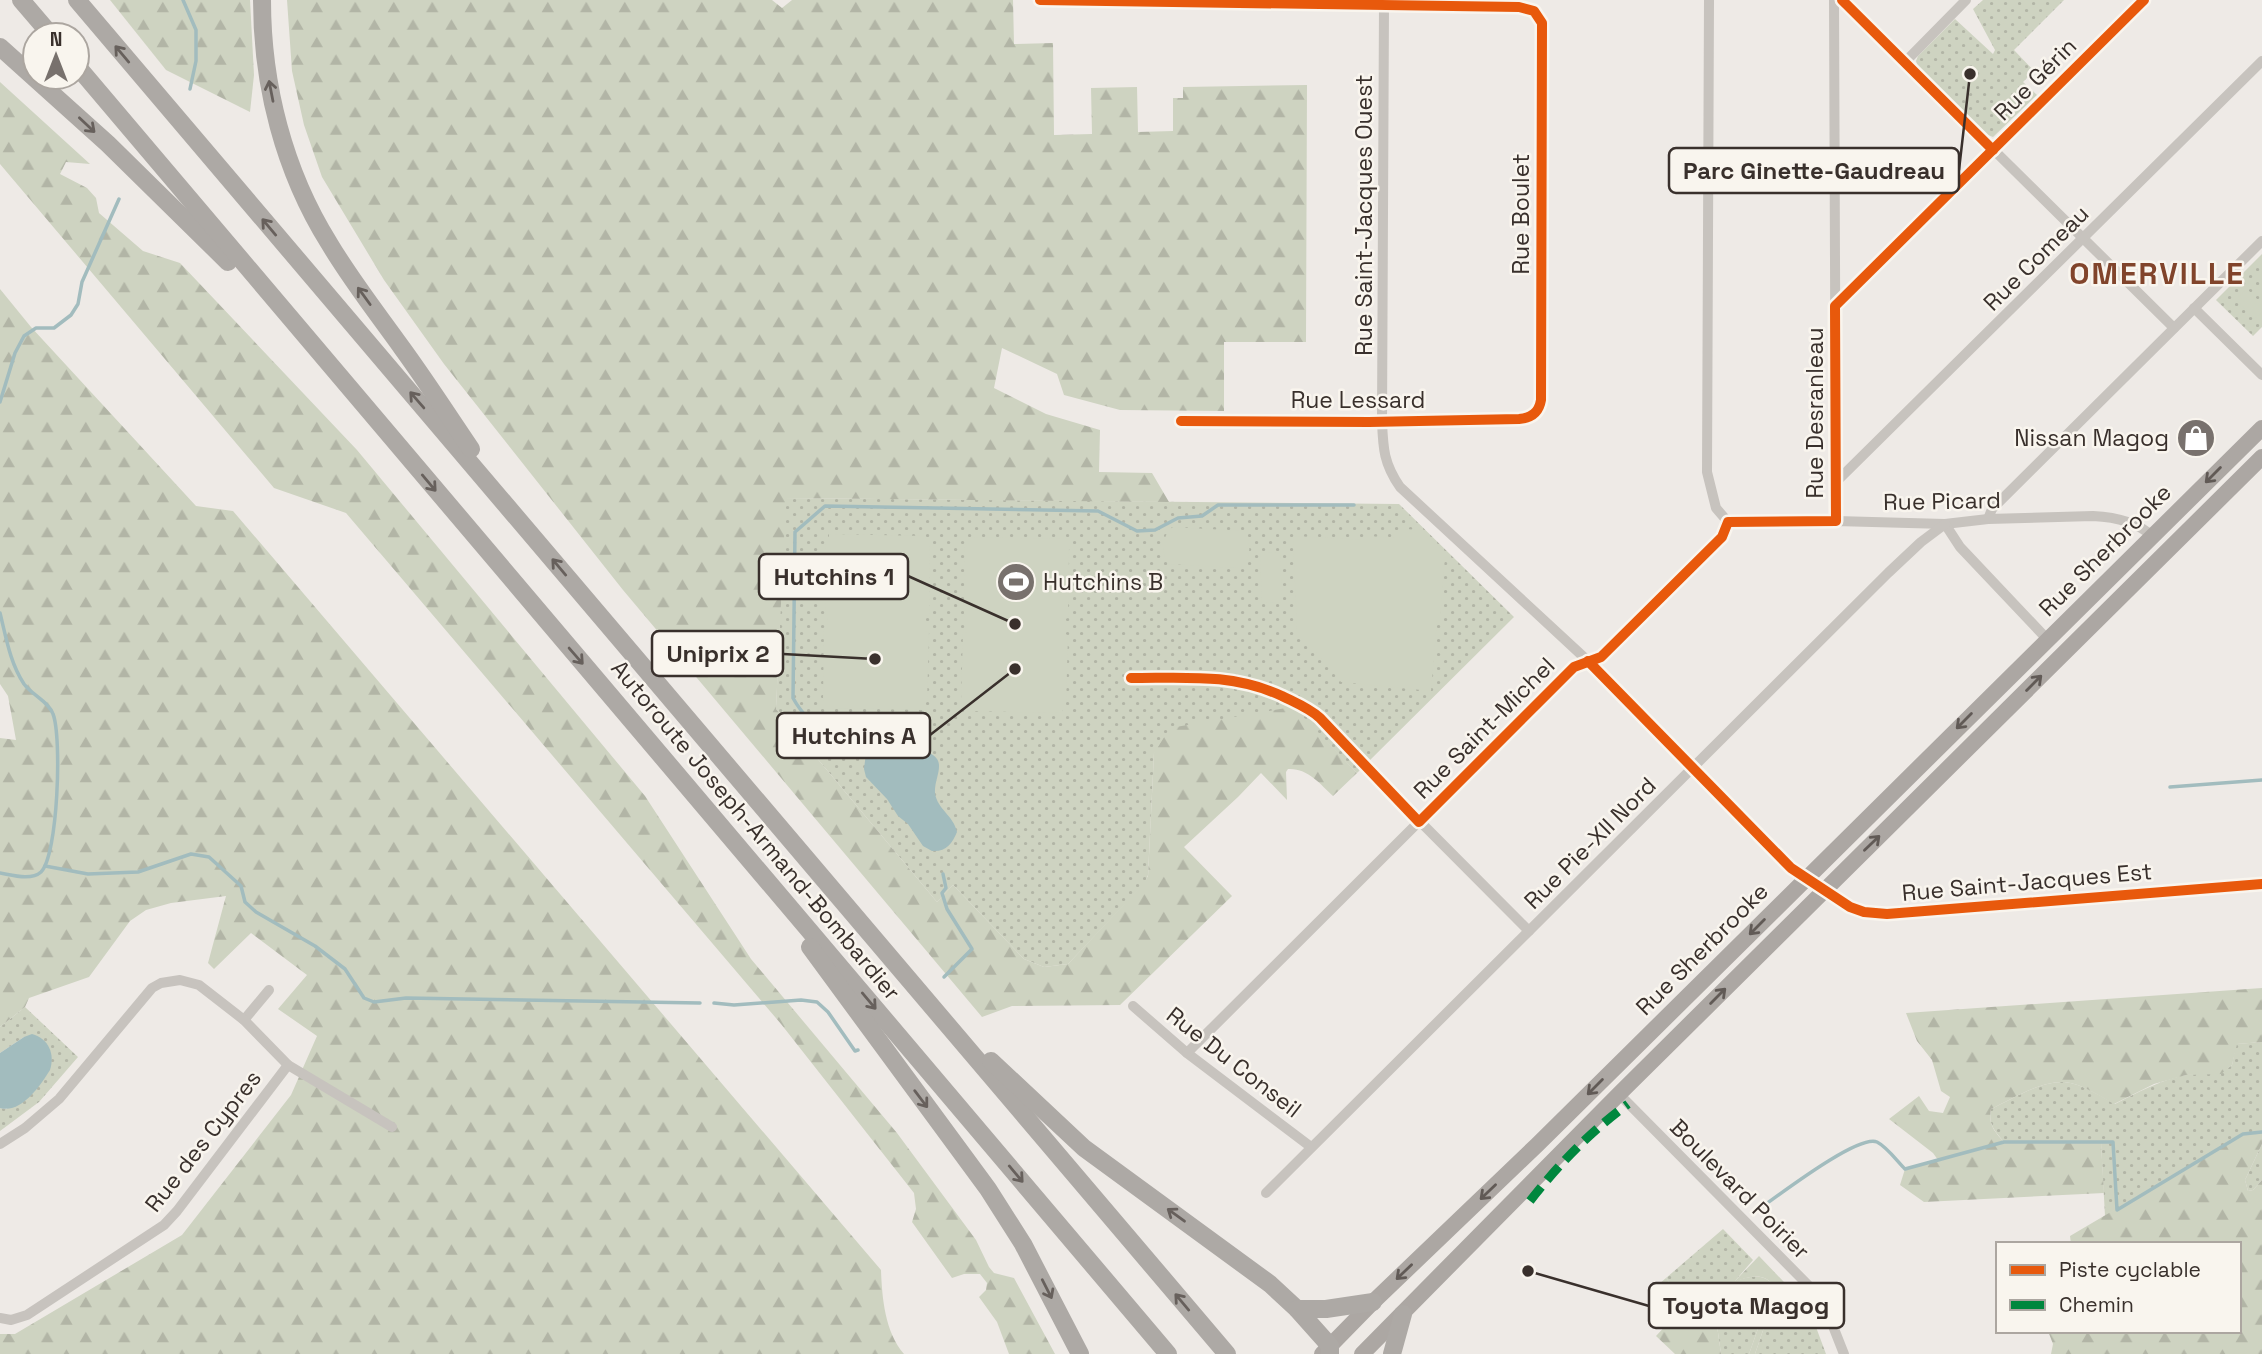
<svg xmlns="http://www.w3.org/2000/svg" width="2262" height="1354" font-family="'Space Grotesk',sans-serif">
<defs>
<pattern id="green-dots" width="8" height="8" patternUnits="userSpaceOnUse" patternTransform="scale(1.75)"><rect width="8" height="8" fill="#ced3c1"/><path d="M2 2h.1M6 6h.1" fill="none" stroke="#b2b5a6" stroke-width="1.8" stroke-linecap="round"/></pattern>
<pattern id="forest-firs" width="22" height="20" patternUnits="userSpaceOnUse" patternTransform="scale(1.75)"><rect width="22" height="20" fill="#ced3c1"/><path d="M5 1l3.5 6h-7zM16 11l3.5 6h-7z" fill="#b2b5a6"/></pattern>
</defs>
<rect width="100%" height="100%" fill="#eeeae6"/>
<!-- green -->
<g fill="url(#green-dots)">
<polygon points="1983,0 2064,0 2014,50 2034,71 2023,82 2037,95 1993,137 1988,135 1918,67 1916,61 1918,56 1955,19 1993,54 1995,50 1973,9"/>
<polygon points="2262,254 2262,327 2253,336 2216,300"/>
<polygon points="785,498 1399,504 1514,617 1357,773 1312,727 1154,753 1148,875 1145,883 1068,964 1044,967 1024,959 953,885 937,902 776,709"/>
<polygon points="25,1007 78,1057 39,1102 0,1131 0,1108 7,1109 24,1037 0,1053 0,1027"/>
<path d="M2262 1042V1132L2243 1134 2105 1216 2101 1143 2004 1142C1994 1130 1988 1124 1991 1109 2012 1099 2040 1081 2064 1082 2081 1083 2100 1096 2115 1104 2137 1093 2160 1080 2186 1075 2205 1072 2215 1078 2232 1065L2236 1044Z"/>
<polygon points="2262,1144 2262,1180 2253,1190 2248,1191 2245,1180"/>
<path d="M1723 1229 1753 1260 1735 1281C1747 1277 1763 1272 1772 1284L1771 1292 1749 1354H1721L1715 1311 1680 1296 1666 1278Z"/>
<path d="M1804 1303 1813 1319 1826 1354H1755C1768 1318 1764 1310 1804 1303Z"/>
</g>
<!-- forest -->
<g fill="url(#forest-firs)">
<polygon points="110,0 250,0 254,75 250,112 166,70"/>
<path d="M287 0H772L782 8 792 0H1013L1014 44 1053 43 1054 135 1092 134 1091 88 1137 87 1138 132 1173 131V98H1183V87L1307 85 1306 342H1224V411L1120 410 1064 395 1057 374 1002 348 994 388 1046 414 1100 430 1099 472 1152 473 1169 502 786 498 776 709 937 902 953 885 1024 959 1044 967 1068 964 1144 883 1148 876 1154 753 1170 728 1286 708 1315 724 1313 727 1357 773 1333 796C1320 784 1308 768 1288 769L1286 772 1287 800 1261 773 1238 797 1184 847 1232 896 1120 1005 1012 1006 982 1017 623 590 444 364 384 280 322 177 304 125 292 71Z"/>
<polygon points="0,82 90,164 66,162 60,174 87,188 96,198 99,213 143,251 180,263 357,450 645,796 751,959 897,1133 976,1240 989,1267 994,1273 1014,1278 1055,1354 1009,1354 997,1322 979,1297 986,1290 987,1283 980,1274 964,1274 952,1278 912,1222 916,1209 914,1193 781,1024 346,513 274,488 0,164"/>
<path d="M0 289 31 327 196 506 233 511 881 1270C882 1298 885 1332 904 1354H0V1334H15L182 1235 291 1095 317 1036 278 1009 307 975 251 933 214 969 208 963 226 896 171 903 146 910 130 921 89 977 29 998 25 1007 0 1027V738L16 740 8 696 0 684Z"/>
<path d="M2262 988V1042L2237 1044 2232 1065 2221 1074 2186 1075 2154 1084 2114 1104C2099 1096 2081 1083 2064 1082 2040 1081 2012 1099 1991 1109 1988 1124 1994 1131 2004 1142L2101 1143 2104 1193 1924 1202 1900 1185 1905 1169 1938 1160 1933 1153 1889 1119 1919 1096 1929 1111 1943 1113 1950 1097 1941 1091 1932 1060 1917 1041 1906 1013Z"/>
<polygon points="2262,1132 2262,1144 2245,1180 2248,1191 2253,1190 2262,1180 2262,1354 2051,1354 2053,1344 2048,1331 2239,1331 2239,1244 2071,1244 2070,1236 2243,1134"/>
<path d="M1759 1256 1804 1303C1764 1310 1768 1318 1755 1354H1749L1771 1292 1772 1284C1763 1272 1747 1277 1734 1282Z"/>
<polygon points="1666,1278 1680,1296 1687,1298 1722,1290 1723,1303 1715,1311 1721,1354 1675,1354 1656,1336 1669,1322 1659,1284"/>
</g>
<!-- pitch -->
<g fill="#ced3c1">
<polygon points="2247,289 2262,304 2262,312 2254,319 2236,299"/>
<path d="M1173 527 1244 531C1252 541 1252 564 1237 568L1168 564C1161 555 1162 533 1173 527Z"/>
<polygon points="1404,529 1421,530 1428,539 1433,539 1445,556 1440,620 1437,620 1431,691 1341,682 1297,629 1293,536 1366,540 1366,536 1399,538"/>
<polygon points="829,534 926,536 926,545 930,545 929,615 925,616 925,631 929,632 927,702 923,703 923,710 826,708 826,701 823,700 824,630 827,629 828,614 825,613 826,543 829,543"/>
<polygon points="969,537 1065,539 1065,548 1069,548 1068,618 1064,619 1064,634 1068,635 1066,705 1062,705 1062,713 965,711 965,704 961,703 963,633 967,632 967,617 964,616 965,546 968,546"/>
<polygon points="1280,552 1282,602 1262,603 1260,553"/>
</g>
<!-- water -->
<g fill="#a2bcbe">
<path d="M879 749 912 756 929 753C948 761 934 777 935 793 937 809 954 816 957 832 952 844 946 852 932 851L923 846 908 824 898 816 887 799 866 777 864 769 866 753Z"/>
<path d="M32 1034C49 1039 55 1054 50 1070 40 1086 21 1114 0 1108V1053L24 1037Z"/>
</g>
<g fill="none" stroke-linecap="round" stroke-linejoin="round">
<!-- stream -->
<g stroke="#a2bcbe" stroke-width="3.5">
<polyline points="183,0 196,30 196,61 190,89"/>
<polyline points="0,402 15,353 24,336 36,328 54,328 71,315 78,304 82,282 119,199"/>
<path d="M0 613C6 637 10 663 24 684 32 695 49 702 53 714 62 737 58 855 41 872 31 881 12 875 0 873"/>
<path d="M866 753C855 742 845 742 832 737 818 732 800 711 793 698L795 532 825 506 1098 511 1137 531 1155 530 1178 518 1202 516 1218 505H1354"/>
<polyline points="2170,787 2262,780"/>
<polyline points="45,866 88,874 138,872 191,854 209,857 241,886 245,902 256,912 315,946 345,969 364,998 374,1002 406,998 700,1003"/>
<polyline points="943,874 946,888 942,893 947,909 972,949 944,977"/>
<polyline points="714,1003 734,1005 801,1000 817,1002 828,1012 855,1051 858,1050"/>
<path d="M1759 1209C1778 1196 1858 1134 1877 1142 1887 1147 1897 1161 1905 1169L2004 1142H2113L2117 1210 2243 1134 2262 1132"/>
</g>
<!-- minor -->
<g stroke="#c7c3be" stroke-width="10">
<path d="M1040 0 1519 7 1534 11 1542 23 1541 400C1539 412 1532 418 1519 419L1369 422 1181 421"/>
<polyline points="1709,0 1707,472 1716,508 1728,522"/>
<polyline points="1834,0 1836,521"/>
<polyline points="1842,0 2174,328"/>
<path d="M1384 5 1382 421C1383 449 1384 464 1400 487L1588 661 1791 868 1850 907 1864 912 1887 914 2262 884"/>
<polyline points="1905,62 1966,0"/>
<polyline points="1835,306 2144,0"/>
<polyline points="2194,308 2262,375"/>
<polyline points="1836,482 2262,61"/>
<polyline points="1988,519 1992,509 2262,241"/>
<path d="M1728 522 1836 521 1945 524 1988 519 2093 516C2114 517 2136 521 2152 536"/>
<polyline points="1945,524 1960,547 2047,639"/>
<path d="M1131 678C1199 678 1249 673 1309 710L1529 931"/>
<polyline points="1133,1006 1187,1053 1311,1147"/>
<polyline points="244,1020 269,990"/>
<polyline points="1187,1053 1574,667 1601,657 1722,537 1728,522"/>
<polyline points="1619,1094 1808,1285 1829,1316 1844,1354"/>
<polyline points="0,1144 25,1128 59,1099 152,988 161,983 180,980 199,985 244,1020 288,1065 392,1127"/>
<polyline points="1266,1193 1888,573 1921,542 1945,524"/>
<polyline points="0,1318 11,1320 27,1315 164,1225 177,1211 288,1065"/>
</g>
<!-- primary -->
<g stroke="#aca7a3" stroke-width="16">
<polyline points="1322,1354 1373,1302 1537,1145 2262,428"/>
<polyline points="1362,1354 1619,1094 2262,457"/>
</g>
<!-- motorway -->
<g stroke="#ada9a5" stroke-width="18">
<polyline points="21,0 51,35"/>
<polyline points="77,0 1227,1354"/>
<path d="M262 0C262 85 284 171 329 243 351 280 377 313 402 348 426 381 448 415 471 449"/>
<polyline points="0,47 108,144 228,262"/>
<polyline points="77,66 1168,1354"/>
<polyline points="810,947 988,1189 1023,1244 1080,1354"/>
<polyline points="991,1061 1084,1148 1270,1284 1297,1309 1330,1346 1330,1354"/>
<polyline points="1297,1309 1326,1309 1373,1302"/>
<polyline points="1392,1354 1403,1314"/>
</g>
<!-- quiet -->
<path stroke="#00873e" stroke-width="9" stroke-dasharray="18 9" stroke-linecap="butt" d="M1530 1201C1558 1165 1591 1131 1628 1104"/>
<defs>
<g id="cycleway">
<path d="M1040 0 1519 7 1534 11 1542 23 1541 400C1539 412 1532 418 1519 419L1369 422 1181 421"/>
<polyline points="1842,0 1993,150"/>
<polyline points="1588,661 1791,868 1850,907 1864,912 1887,914 2262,884"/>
<path d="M1131 678C1185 678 1232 673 1282 696 1296 703 1309 708 1320 718L1419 822 1574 667 1601 657 1722 537 1728 522 1836 521 1835 306 2144 0"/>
</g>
</defs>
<!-- cycleway casing -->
<use href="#cycleway" stroke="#f9f5ee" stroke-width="15"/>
<!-- cycleway -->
<use href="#cycleway" stroke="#e8590c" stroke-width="10"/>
</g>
<!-- one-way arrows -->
<defs><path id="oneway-shaft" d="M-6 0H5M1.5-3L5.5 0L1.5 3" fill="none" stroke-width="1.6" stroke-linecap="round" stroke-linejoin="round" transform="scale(1.75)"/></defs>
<g stroke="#67605c">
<use href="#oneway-shaft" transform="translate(122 54) rotate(-130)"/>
<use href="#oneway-shaft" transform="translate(271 91) rotate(-101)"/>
<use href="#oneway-shaft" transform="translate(87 125) rotate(43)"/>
<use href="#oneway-shaft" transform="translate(269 227) rotate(-130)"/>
<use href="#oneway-shaft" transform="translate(364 296) rotate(-126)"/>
<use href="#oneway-shaft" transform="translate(417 400) rotate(-131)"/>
<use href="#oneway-shaft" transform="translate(429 483) rotate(50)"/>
<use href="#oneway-shaft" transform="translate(559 567) rotate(-130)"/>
<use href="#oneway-shaft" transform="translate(576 656) rotate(49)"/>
<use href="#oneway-shaft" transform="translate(869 1001) rotate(50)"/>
<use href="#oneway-shaft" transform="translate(921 1099) rotate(53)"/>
<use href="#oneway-shaft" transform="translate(1016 1174) rotate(50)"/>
<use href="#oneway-shaft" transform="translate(1176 1215) rotate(-144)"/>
<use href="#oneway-shaft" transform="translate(1047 1289) rotate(63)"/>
<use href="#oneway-shaft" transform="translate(1182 1302) rotate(-130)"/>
</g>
<g stroke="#615a56">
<use href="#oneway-shaft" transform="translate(2213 475) rotate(135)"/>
<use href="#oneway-shaft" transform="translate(2034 683) rotate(-45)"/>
<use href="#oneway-shaft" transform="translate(1964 721) rotate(135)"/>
<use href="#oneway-shaft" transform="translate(1872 843) rotate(-44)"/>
<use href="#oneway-shaft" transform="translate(1757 927) rotate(135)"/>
<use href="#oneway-shaft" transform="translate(1718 996) rotate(-45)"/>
<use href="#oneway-shaft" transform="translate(1595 1087) rotate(135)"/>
<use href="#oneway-shaft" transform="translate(1488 1192) rotate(136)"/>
<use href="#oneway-shaft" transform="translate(1404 1272) rotate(136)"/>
</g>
<!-- icons -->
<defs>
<symbol id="shop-disc" viewBox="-11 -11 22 22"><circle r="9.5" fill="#78716d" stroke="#f9f5ee"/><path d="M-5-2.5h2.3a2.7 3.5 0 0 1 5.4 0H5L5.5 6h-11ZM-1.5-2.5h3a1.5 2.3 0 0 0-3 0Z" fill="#fff"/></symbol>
<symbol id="stadium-disc" viewBox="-11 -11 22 22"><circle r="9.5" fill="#78716d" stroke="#f9f5ee"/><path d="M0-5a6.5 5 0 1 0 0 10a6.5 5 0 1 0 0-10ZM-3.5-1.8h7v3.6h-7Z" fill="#fff"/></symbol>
</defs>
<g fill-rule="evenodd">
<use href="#shop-disc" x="2174" y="416" width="44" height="44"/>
<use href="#stadium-disc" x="994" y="560" width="44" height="44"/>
</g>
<g text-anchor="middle" stroke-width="5" stroke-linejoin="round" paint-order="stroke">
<!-- street labels -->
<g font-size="23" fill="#39302c" stroke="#f9f5ee">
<text transform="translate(2035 79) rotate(-45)" y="8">Rue Gérin</text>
<text transform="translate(1521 214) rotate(-90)" y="8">Rue Boulet</text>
<text transform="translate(1364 215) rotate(-90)" y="8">Rue Saint-Jacques Ouest</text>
<text transform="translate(2036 258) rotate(-45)" y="8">Rue Comeau</text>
<text x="1358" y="408">Rue Lessard</text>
<text transform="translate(1815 413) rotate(-90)" y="8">Rue Desranleau</text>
<text transform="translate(1942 501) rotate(-1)" y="8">Rue Picard</text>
<text transform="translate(2105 550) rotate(-45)" y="8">Rue Sherbrooke</text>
<text transform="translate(1484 728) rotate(-45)" y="8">Rue Saint-Michel</text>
<text transform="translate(756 830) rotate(50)" y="8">Autoroute Joseph-Armand-Bombardier</text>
<text transform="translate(1590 843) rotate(-45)" y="8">Rue Pie-XII Nord</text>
<text transform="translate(2027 882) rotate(-5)" y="8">Rue Saint-Jacques Est</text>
<text transform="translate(1702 949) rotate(-45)" y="8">Rue Sherbrooke</text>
<text transform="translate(1234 1062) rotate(38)" y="8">Rue Du Conseil</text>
<text transform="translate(203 1141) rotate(-52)" y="8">Rue des Cypres</text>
<text transform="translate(1740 1189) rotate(45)" y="8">Boulevard Poirier</text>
</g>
<!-- poi labels -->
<g font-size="23" fill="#39302c" stroke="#f9f5ee" text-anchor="end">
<text x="2169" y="446">Nissan Magog</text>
<text x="1043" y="590" text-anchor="start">Hutchins B</text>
</g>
<!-- district labels -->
<g font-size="30" font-weight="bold" letter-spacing="2" fill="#81442b" stroke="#f9f5ee">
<text x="2157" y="284">OMERVILLE</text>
</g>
</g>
<!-- callouts -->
<path fill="none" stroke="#39302c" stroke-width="2.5" d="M1970 74L1959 170M1015 624L908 576M875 659L783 654M1015 669L930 735M1528 1271L1649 1306"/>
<g fill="#39302c" stroke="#f9f5ee" stroke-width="2.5">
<circle cx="1970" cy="74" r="7"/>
<circle cx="1015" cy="624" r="7"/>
<circle cx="875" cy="659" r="7"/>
<circle cx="1015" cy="669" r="7"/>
<circle cx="1528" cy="1271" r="7"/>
</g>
<g fill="#f9f5ee" stroke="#39302c" stroke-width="2.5">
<rect x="1669" y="148" width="290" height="45" rx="7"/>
<rect x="759" y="554" width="149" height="45" rx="7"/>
<rect x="652" y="631" width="131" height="45" rx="7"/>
<rect x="777" y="713" width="153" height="45" rx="7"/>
<rect x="1649" y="1283" width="195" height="45" rx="7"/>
</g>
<g font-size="24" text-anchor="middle" font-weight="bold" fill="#39302c">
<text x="1814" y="179">Parc Ginette-Gaudreau</text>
<text x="834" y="585">Hutchins 1</text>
<text x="718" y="662">Uniprix 2</text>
<text x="854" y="744">Hutchins A</text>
<text x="1746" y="1314">Toyota Magog</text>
</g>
<!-- legend -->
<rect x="1996" y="1242" width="245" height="91" fill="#f9f5ee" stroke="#aca6a0" stroke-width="2"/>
<rect x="2010" y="1265" width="35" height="10" fill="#e8590c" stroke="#aca6a0" stroke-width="2"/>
<text x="2059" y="1277" font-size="21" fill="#39302c">Piste cyclable</text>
<rect x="2010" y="1300" width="35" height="10" fill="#00873e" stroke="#aca6a0" stroke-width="2"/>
<text x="2059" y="1312" font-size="21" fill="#39302c">Chemin</text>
<!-- north arrow -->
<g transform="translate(56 56)"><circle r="33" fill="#f9f5ee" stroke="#aca6a0" stroke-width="2"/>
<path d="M0-5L12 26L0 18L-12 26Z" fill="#78716d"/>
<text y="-10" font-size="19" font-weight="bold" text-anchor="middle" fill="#39302c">N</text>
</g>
</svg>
